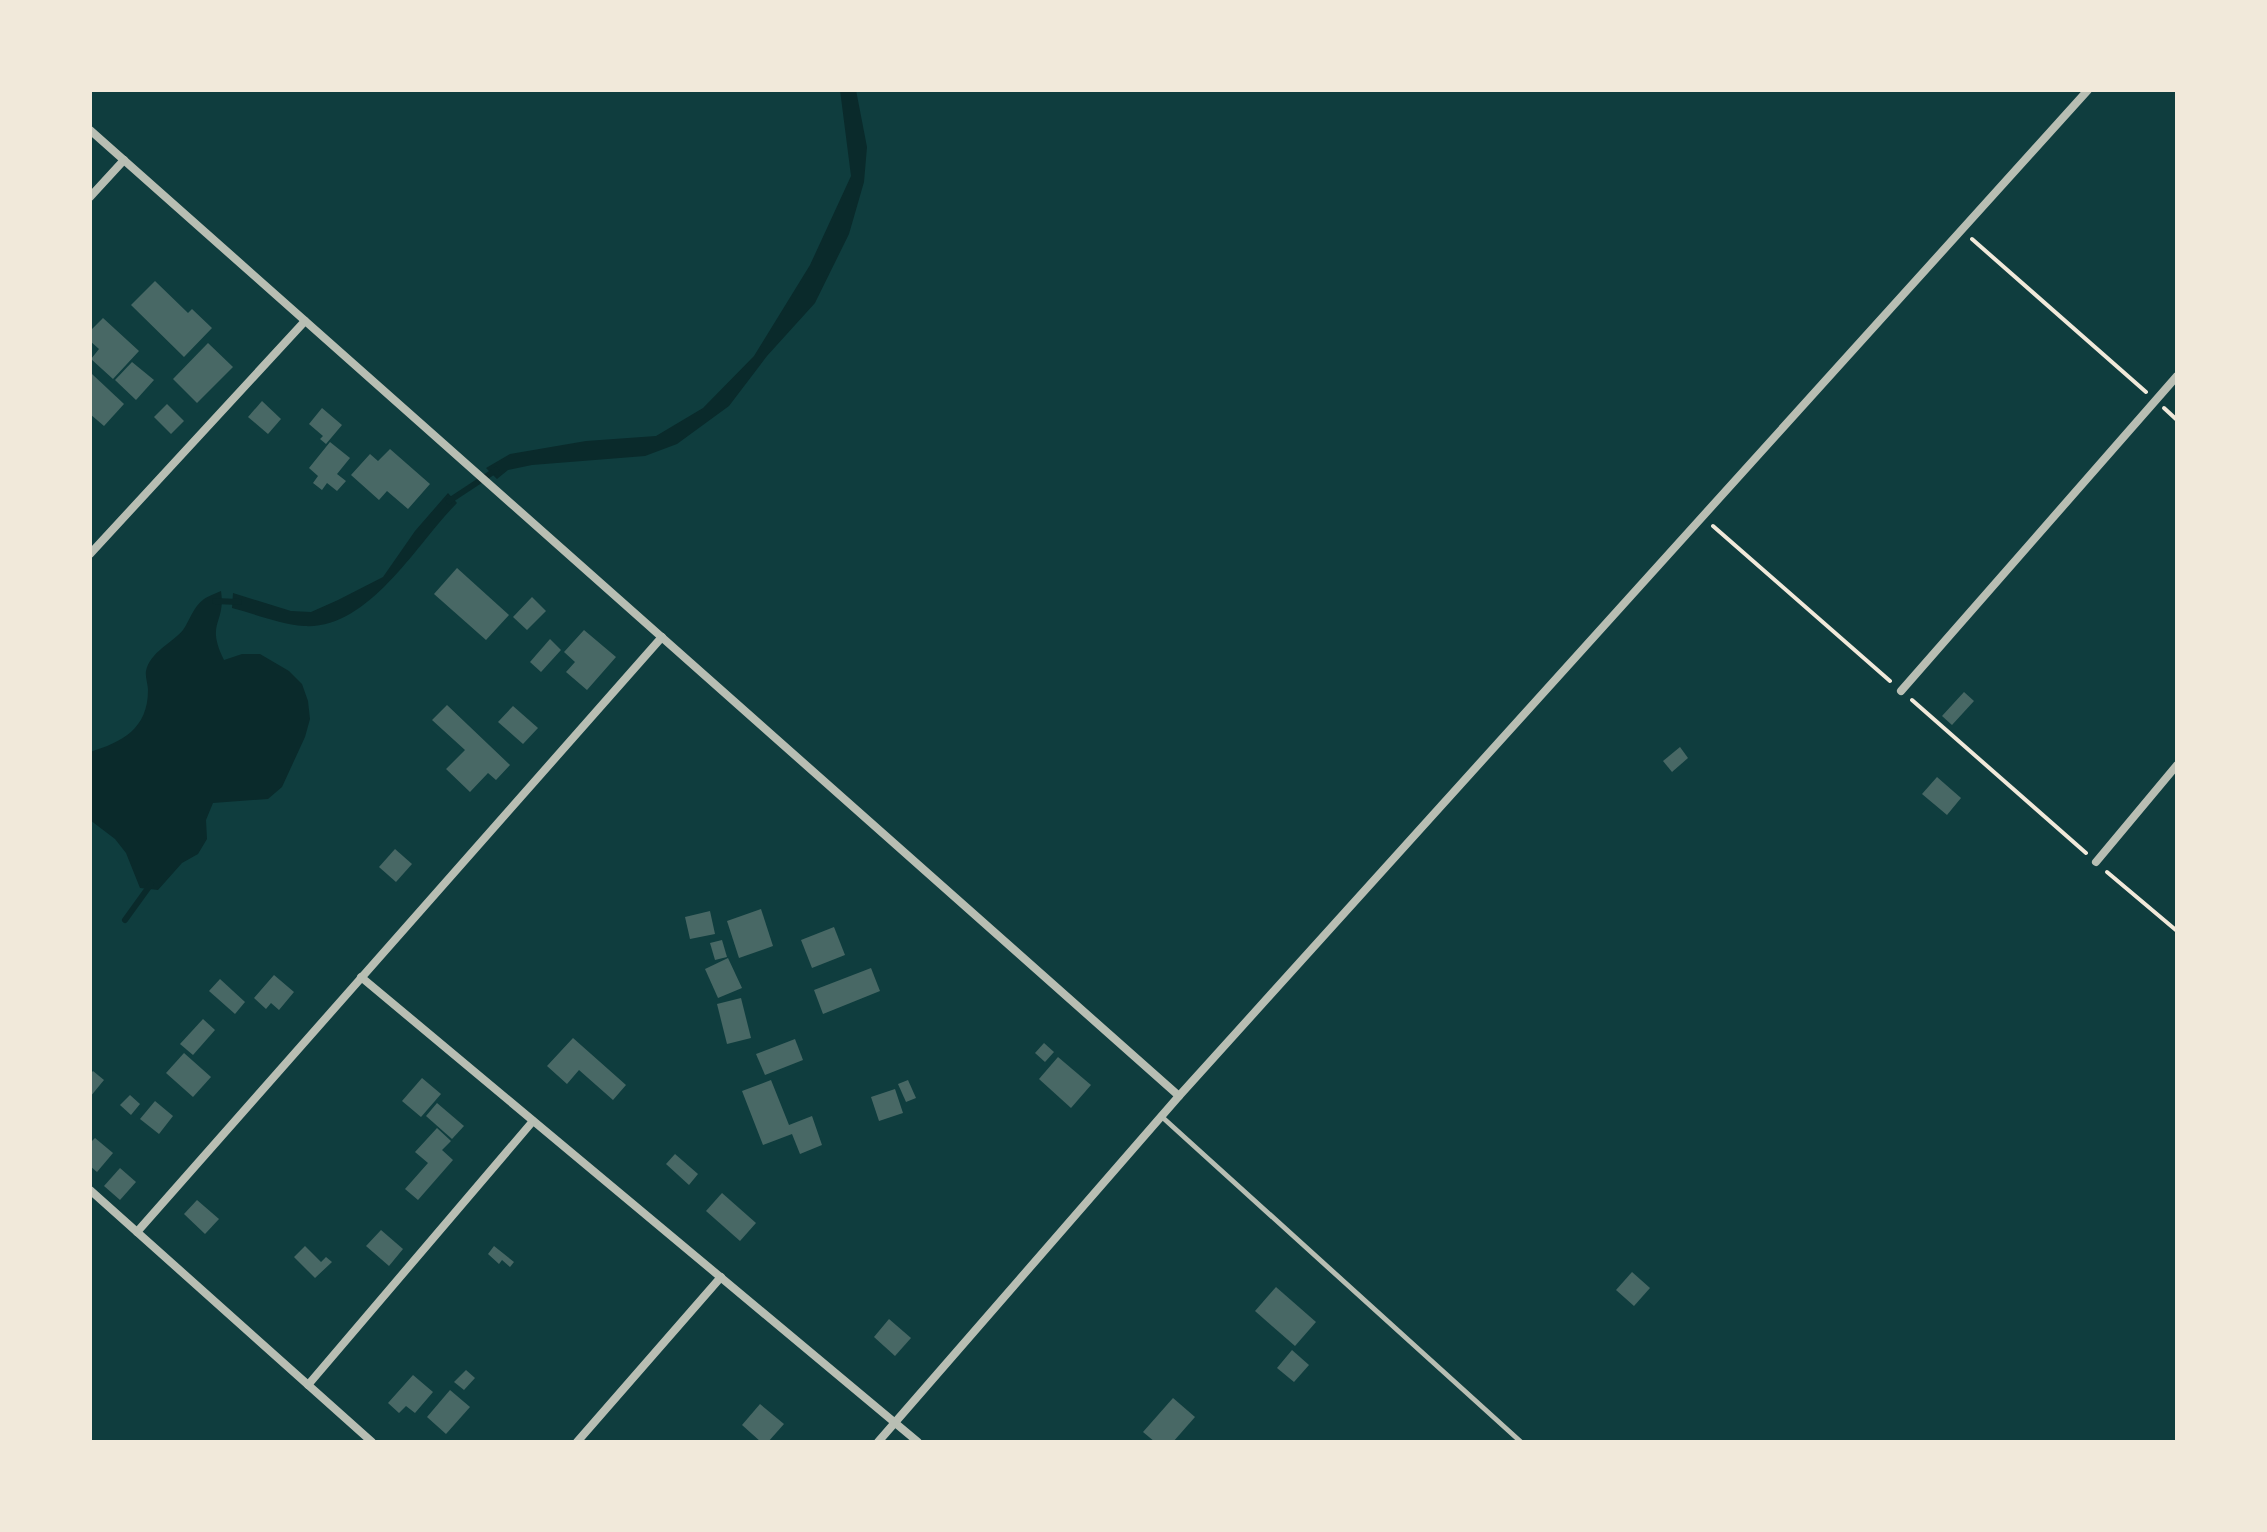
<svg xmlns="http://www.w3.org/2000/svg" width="2267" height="1532" font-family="'Space Grotesk',sans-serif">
<rect width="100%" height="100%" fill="#0f3d3e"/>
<!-- water -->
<g fill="#0a2a2b">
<polygon points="840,90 856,90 867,147 864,182 849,234 815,303 767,356 729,406 677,444 645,456 532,465 508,470 497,479 486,468 510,454 586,441 656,436 703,408 754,356 810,265 851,176"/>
<path d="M448 493 457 503C417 543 369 630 304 626 280 624 255 614 232 608L233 593 291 611 311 612 338 600 383 577 415 531Z"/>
<path d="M221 591C226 624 205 622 224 660L242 654H260L289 671 302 684 308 701 310 719 305 737 282 787 268 799 213 803 206 820 207 839 198 854 182 863 158 890 140 888 126 853 115 839 90 820V752C122 742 148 729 148 690 148 684 145 677 146 671 150 652 172 643 183 630 190 620 193 607 204 599 208 596 215 594 221 591Z"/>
</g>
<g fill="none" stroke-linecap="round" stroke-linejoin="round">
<!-- stream -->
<g stroke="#0a2a2b" stroke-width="6">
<polyline points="449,501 496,470"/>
<polyline points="215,601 239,602"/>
<polyline points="125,920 151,884"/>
</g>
</g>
<!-- building -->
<g fill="#486865">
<polygon points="155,281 188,313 192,309 212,328 184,357 131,305"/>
<polygon points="103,318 139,351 113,379 91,359 99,349 90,341 90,331"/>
<polygon points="208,343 233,367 197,403 173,379"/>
<polygon points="132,362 154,380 136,400 115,380"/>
<polygon points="92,374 124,404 104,426 90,414"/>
<polygon points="262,401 281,419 268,434 248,417"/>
<polygon points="167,404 184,421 171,434 154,417"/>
<polygon points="322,408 342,425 326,444 320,439 323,436 309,424"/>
<polygon points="330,442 350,458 337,474 346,481 337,491 327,483 322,490 313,483 318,476 309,468"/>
<polygon points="390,449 430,484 408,509 387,491 379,500 351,475 370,454 378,461"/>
<polygon points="457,568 509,615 486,640 434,594"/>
<polygon points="532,597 546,611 527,630 513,617"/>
<polygon points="584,630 616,657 587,690 566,672 575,662 564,652"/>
<polygon points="550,639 561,650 541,672 530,662"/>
<polygon points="1964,692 1974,701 1952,725 1942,716"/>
<polygon points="447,705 510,765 496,780 488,773 470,792 446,769 465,750 432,720"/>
<polygon points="513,706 538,728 523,744 498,722"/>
<polygon points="1680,747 1688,758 1672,772 1663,761"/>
<polygon points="1937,777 1961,798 1947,815 1922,794"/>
<polygon points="395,849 412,864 396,882 379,867"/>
<polygon points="761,909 773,946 739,958 727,921"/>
<polygon points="710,911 715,934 690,939 685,917"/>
<polygon points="834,927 845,955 812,968 801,940"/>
<polygon points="722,940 727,957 715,960 710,943"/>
<polygon points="728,958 742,988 718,998 705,969"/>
<polygon points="871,968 880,991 823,1014 814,990"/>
<polygon points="274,975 294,992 279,1010 271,1003 266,1009 254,998"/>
<polygon points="220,979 245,1002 235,1014 209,991"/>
<polygon points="741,998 751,1038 727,1044 717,1004"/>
<polygon points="203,1019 215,1030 193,1055 180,1044"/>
<polygon points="573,1038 626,1085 613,1100 579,1070 567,1084 547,1066"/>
<polygon points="795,1039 803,1060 765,1075 756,1054"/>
<polygon points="1044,1043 1054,1052 1045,1062 1035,1053"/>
<polygon points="184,1053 211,1077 193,1097 166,1073"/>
<polygon points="1058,1057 1091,1085 1071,1108 1039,1079"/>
<polygon points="93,1071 104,1080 90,1097 90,1074"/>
<polygon points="422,1078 441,1094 421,1117 402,1101"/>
<polygon points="771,1080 789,1125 812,1116 822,1145 800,1154 792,1134 763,1145 742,1091"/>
<polygon points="908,1080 916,1098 906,1102 898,1084"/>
<polygon points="895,1089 903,1113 879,1121 871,1097"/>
<polygon points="130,1095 140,1104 131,1115 120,1105"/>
<polygon points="155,1101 173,1116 159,1134 140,1119"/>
<polygon points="437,1103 464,1126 452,1139 426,1116"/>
<polygon points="437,1128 451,1141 442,1150 453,1160 418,1200 405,1189 428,1163 415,1152"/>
<polygon points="95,1138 113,1153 97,1172 90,1166 90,1143"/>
<polygon points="675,1154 698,1174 689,1185 666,1164"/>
<polygon points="120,1168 136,1182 120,1200 104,1186"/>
<polygon points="722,1193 756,1223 740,1241 706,1211"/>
<polygon points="197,1200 219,1219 205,1234 184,1214"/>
<polygon points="381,1230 403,1249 389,1266 366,1246"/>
<polygon points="305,1246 321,1262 326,1257 332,1262 315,1278 294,1257"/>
<polygon points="494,1246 514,1262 510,1267 502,1260 499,1264 488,1254"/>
<polygon points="1632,1272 1650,1288 1634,1306 1616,1290"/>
<polygon points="1276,1287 1316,1322 1295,1346 1255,1311"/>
<polygon points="889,1319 911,1338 895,1356 874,1337"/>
<polygon points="1292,1350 1309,1365 1294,1382 1277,1368"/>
<polygon points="466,1370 475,1378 464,1390 454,1382"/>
<polygon points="413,1375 433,1392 415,1413 406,1406 399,1413 388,1403"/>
<polygon points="450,1390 470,1407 446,1434 427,1417"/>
<polygon points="1173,1398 1195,1417 1173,1442 1155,1442 1143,1432"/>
<polygon points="760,1404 784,1424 768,1442 761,1442 742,1425"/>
</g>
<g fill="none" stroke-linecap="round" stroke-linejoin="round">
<!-- path -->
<g stroke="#f1e9da" stroke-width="4">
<polyline points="1972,239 2146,392"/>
<polyline points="2164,408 2177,420"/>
<polyline points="1713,526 1890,681"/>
<polyline points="1912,700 2086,853"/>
<polyline points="2107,872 2177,931"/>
</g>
<!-- service -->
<polyline stroke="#b8beb3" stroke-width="5" points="1161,1116 1521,1442"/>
<!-- minor -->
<g stroke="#b8beb3" stroke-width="8">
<polyline points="90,130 1179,1096"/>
<polyline points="90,197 124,160"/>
<polyline points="90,554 305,321"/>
<polyline points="1901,691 2177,376"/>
<polyline points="2096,862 2177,765"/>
<polyline points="361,977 918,1442"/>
<polyline points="90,1190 372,1442"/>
<polyline points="137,1232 662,637"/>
<polyline points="308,1385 533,1121"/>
<polyline points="577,1442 721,1277"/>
<polyline points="878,1442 1179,1096 2088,90"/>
</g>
</g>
<!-- border -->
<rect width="2267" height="1532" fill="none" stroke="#f1e9da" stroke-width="184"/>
</svg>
